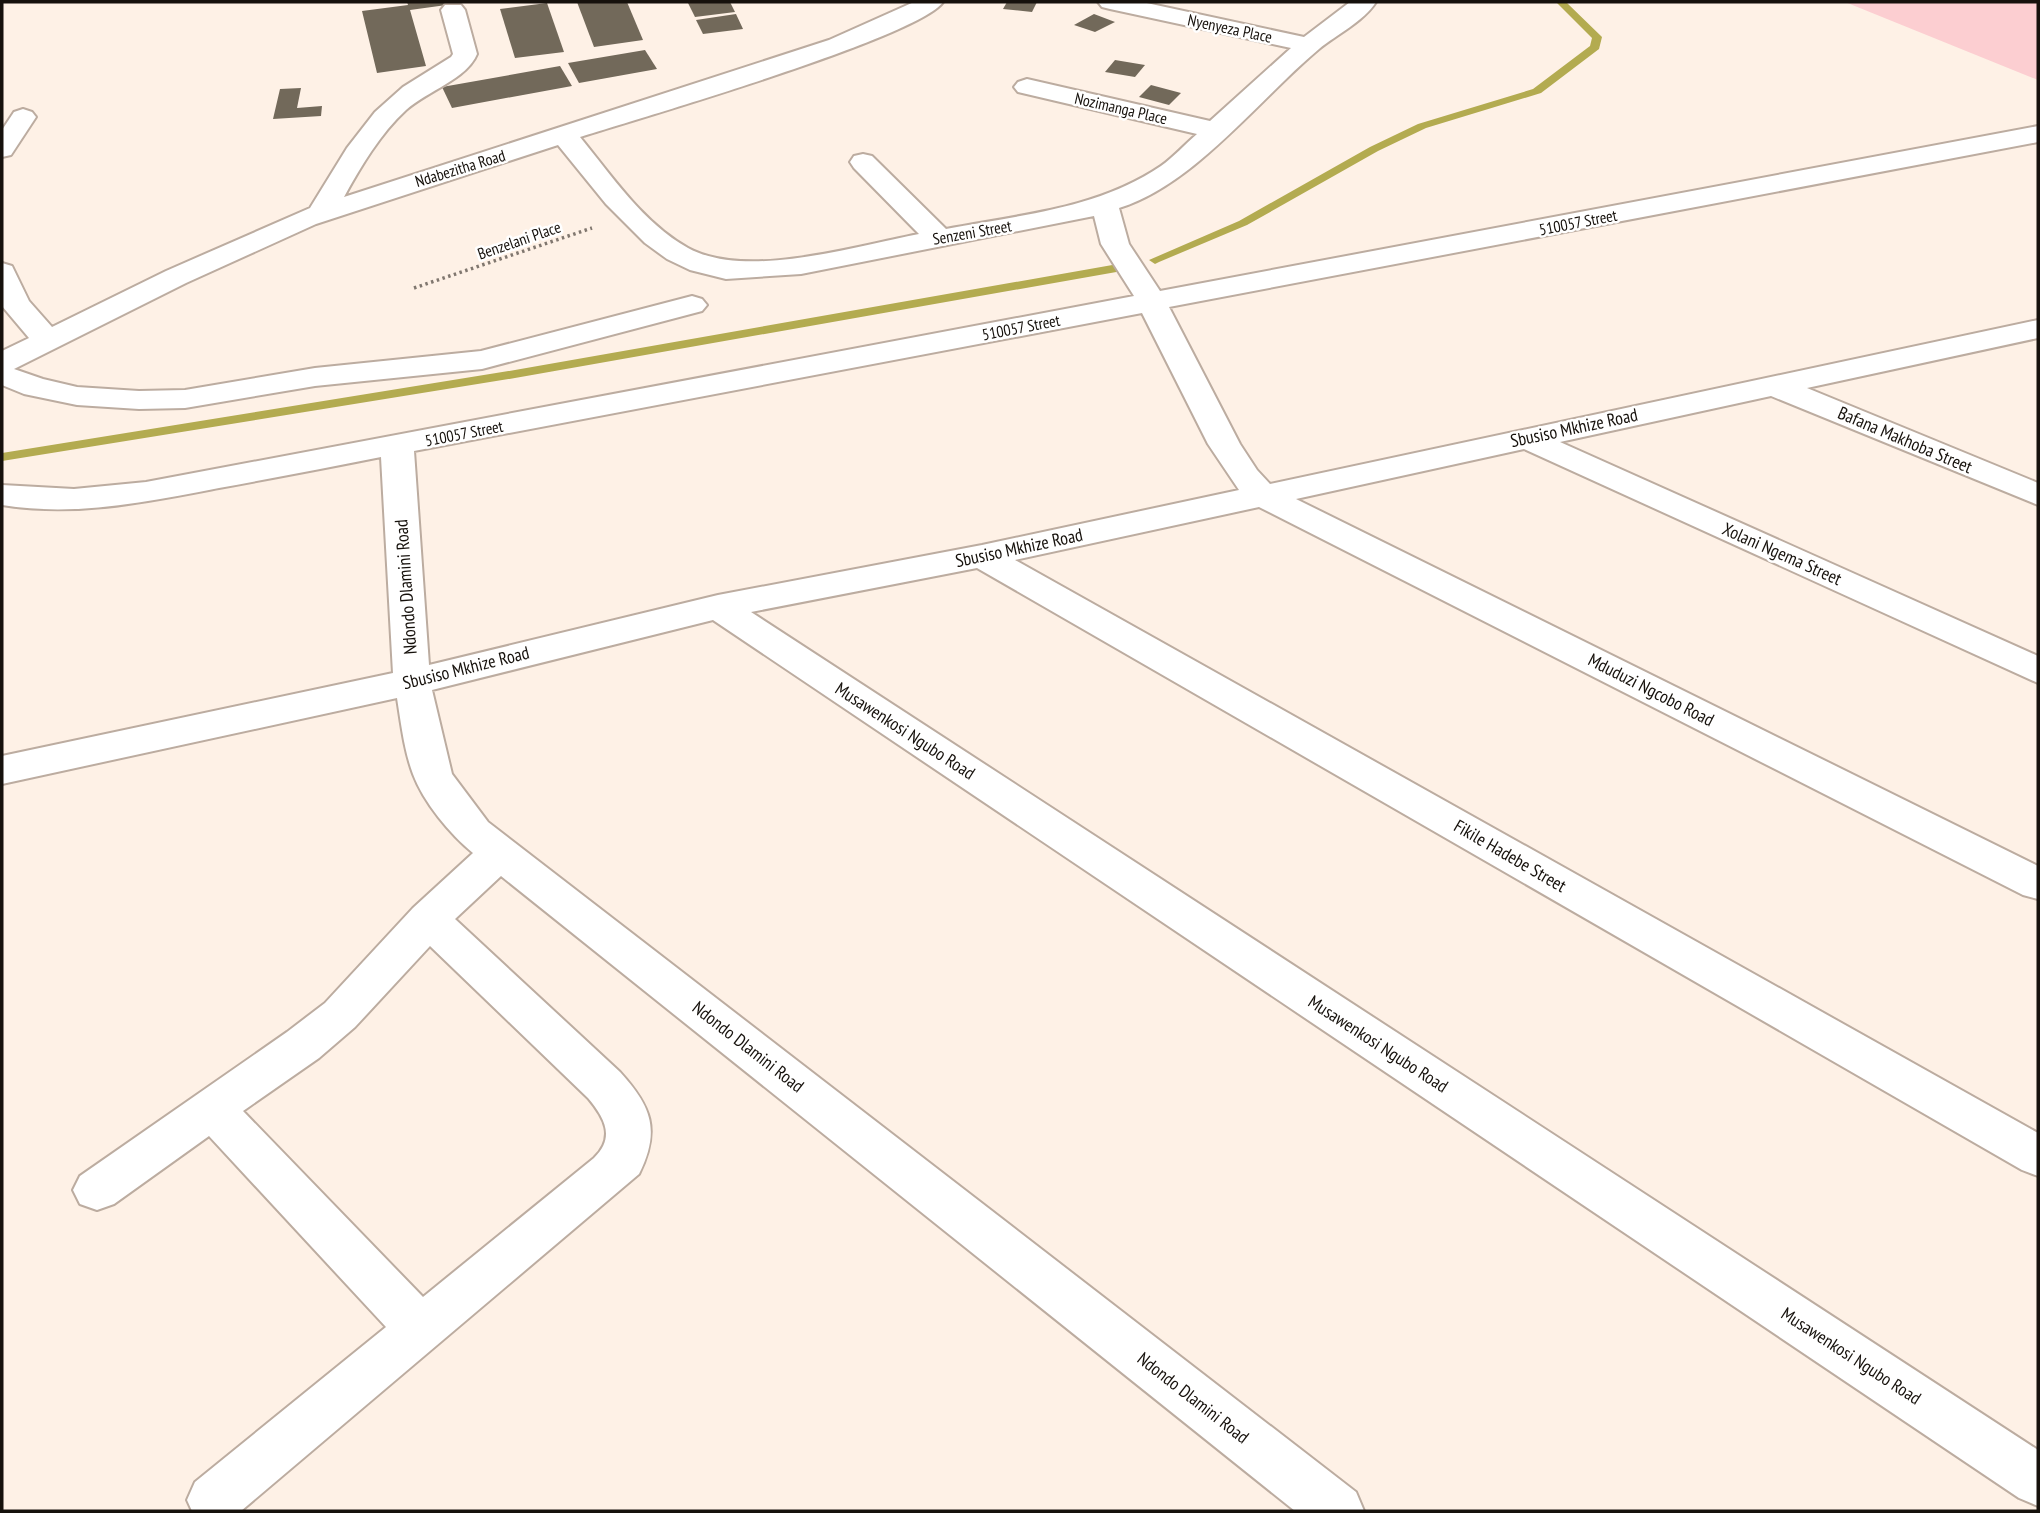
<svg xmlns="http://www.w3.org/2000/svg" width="2040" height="1513" font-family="'PT Sans Narrow',sans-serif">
<rect width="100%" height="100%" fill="#fef1e6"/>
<!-- green -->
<polygon fill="#fcced1" points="1845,2 2038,2 2038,80"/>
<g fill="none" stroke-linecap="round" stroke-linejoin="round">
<!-- stream -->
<g fill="#b3ab50" fill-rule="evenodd">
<polygon points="1556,2 1566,2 1602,37 1599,49 1541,93 1426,128 1378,151 1247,225 1159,262 1155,264 1149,260 1239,221 1370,147 1418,124 1533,89 1590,46 1592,38"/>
<polygon points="1118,264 1124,268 1122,271 515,378 2,461 2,453 515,370"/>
</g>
</g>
<!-- building -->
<g fill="#72695a">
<polygon points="407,2 461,3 410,10 426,66 377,73 362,11 408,5"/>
<polygon points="577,2 627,2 643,40 594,47"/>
<polygon points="697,2 730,2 735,12 695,17 688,3"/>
<polygon points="1007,2 1037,2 1032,12 1003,9"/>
<polygon points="547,3 564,52 515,58 500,9"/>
<polygon points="736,14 743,29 703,34 696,20"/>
<polygon points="1094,14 1115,22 1095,32 1074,25"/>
<polygon points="645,50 657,69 579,83 568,63"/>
<polygon points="1115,60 1145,65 1135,77 1105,72"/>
<polygon points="560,66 572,86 452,108 442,87"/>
<polygon points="1151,85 1181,93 1169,105 1139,97"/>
<polygon points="301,88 297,108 322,106 321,116 273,119 280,89"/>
</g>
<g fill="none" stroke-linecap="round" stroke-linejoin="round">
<defs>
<g id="minor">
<path d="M914 2H943C919 37 637 119 580 137 612 176 643 223 688 248 747 280 855 246 919 234L854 168 850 162 854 156 863 154 872 156 946 229C1019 215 1098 209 1161 166 1174 157 1185 144 1197 134L1018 92 1014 87 1018 82 1027 79 1210 121 1291 48 1110 9 1102 7 1098 2H1142L1304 37 1350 2H1376C1364 21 1336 35 1319 49 1259 99 1194 185 1119 208L1129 244 1160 291 2038 126V142L1169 307 1240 444 1257 470 1270 484 2038 320V338L1807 388 2038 483V505L1771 396 1560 442 2038 656V683L1524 449 1296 499 2038 866V899L2023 895 1259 507 1015 560 2038 1133V1176L2022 1170 977 568 751 612 2038 1450V1506L2019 1498 713 620 432 690 452 774 488 822 1356 1492 1364 1511H1295L501 876 455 919 620 1072C651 1106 661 1130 639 1174L241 1511H192L187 1500 195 1482 386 1327 209 1136 114 1204 97 1210 80 1204 73 1190 80 1176 287 1032 325 1003 413 908 473 853C450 834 424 803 413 774 404 750 401 723 397 698L2 784V756L393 673 381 457C327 468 273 478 219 488 147 502 75 517 2 505V485L74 489 146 482 1134 296 1101 244 1094 216 801 274 726 279 690 270 667 259 645 243 606 204 558 145 316 224 186 283 14 369 43 379 77 387 139 391 185 390 315 368 481 351 692 296 702 299 707 305 702 311 482 369 315 386 185 408 139 409 77 405 24 394 2 385V351L29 338 2 306V263L12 266 29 301 52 327 166 271 310 208 347 148 375 112 403 87 451 57 453 54 441 10 445 5H461L465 10 477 54C467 79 427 91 406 110 380 134 361 166 344 197L829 40ZM1142 313 1208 444 1239 490 982 545 718 595 429 665 414 451ZM430 946 588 1098C604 1117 616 1137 594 1158L423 1297 243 1111 319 1058 355 1027Z"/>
<polygon points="23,109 32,112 36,117 11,155 2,157 2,130 14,112"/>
</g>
</defs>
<!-- minor casing -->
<use href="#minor" stroke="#bcaca0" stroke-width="4"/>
<!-- path -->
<polyline stroke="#80776f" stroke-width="3.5" stroke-dasharray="2.5 3.5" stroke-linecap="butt" points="414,288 592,228"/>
<!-- minor -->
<use href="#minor" fill="#fff" fill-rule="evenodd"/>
</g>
<g text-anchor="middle" stroke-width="5" stroke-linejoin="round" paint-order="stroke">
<!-- far-street labels -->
<g font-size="16" fill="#16110c" stroke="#fff">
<text transform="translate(1230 28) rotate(12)" y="6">Nyenyeza Place</text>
<text transform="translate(1121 108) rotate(13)" y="6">Nozimanga Place</text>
<text transform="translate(460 168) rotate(-17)" y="6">Ndabezitha Road</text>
<text transform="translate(1578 222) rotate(-11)" y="6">510057 Street</text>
<text transform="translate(972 232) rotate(-10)" y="6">Senzeni Street</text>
<text transform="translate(519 240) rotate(-19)" y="6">Benzelani Place</text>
<text transform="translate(1021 327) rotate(-11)" y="6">510057 Street</text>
<text transform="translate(464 433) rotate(-11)" y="6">510057 Street</text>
</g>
<!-- street labels -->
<g font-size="18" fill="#16110c" stroke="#fff">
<text transform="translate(1574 428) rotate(-12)" y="6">Sbusiso Mkhize Road</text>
<text transform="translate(1905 440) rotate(23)" y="6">Bafana Makhoba Street</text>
<text transform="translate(1019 548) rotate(-12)" y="6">Sbusiso Mkhize Road</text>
<text transform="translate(1782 554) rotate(24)" y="6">Xolani Ngema Street</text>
<text transform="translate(406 587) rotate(-94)" y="6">Ndondo Dlamini Road</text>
<text transform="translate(466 668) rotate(-14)" y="6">Sbusiso Mkhize Road</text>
<text transform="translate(1651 690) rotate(27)" y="6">Mduduzi Ngcobo Road</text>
<text transform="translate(905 731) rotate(33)" y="6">Musawenkosi Ngubo Road</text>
<text transform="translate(1510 856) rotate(30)" y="6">Fikile Hadebe Street</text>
<text transform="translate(1378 1044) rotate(33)" y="6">Musawenkosi Ngubo Road</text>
<text transform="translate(748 1047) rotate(38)" y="6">Ndondo Dlamini Road</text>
<text transform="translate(1851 1356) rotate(33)" y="6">Musawenkosi Ngubo Road</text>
<text transform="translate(1193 1398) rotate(38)" y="6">Ndondo Dlamini Road</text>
</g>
</g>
<!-- border -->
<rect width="2040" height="1513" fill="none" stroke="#16110c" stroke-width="7"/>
</svg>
